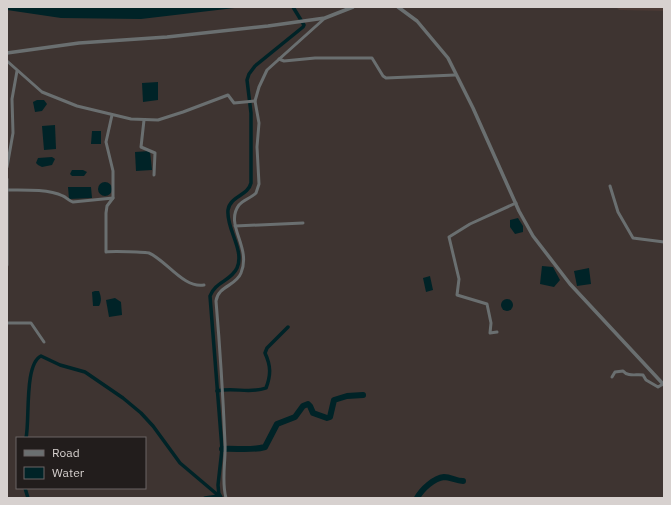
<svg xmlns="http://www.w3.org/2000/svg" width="671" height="505" font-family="'IBM Plex Sans',sans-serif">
<rect width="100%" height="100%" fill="#3e3431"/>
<!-- built -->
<polygon fill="#4b3a35" points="616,7 664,7 664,11 619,10"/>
<!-- water -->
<g fill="#002327">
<polygon points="7,7 243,7 141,19 61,18 7,10"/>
<polygon points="158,82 158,100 143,102 142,83"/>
<polygon points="37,100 44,100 47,104 42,111 35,112 33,102"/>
<polygon points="55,125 56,149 44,150 42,126"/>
<polygon points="92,131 101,131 101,144 91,144"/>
<polygon points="150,151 152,170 136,171 135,152"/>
<polygon points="52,157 55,159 52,165 42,167 38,165 36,163 38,158"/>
<polygon points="72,170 83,170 87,172 84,176 72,176 70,174"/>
<circle cx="105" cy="189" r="7"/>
<polygon points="68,187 91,187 92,198 69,199"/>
<polygon points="518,218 523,226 523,232 515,234 510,227 510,220"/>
<polygon points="542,266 553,267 560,280 554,287 540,284"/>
<polygon points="589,268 591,284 577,286 574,271"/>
<polygon points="430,276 433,290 426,292 423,278"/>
<path d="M95 291H99C101 296 102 301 99 306H93L92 292Z"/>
<polygon points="115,298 121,302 122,315 109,317 106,300"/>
<circle cx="507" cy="305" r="6"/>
</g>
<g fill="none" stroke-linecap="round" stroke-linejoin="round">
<!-- canal -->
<g stroke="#002327" stroke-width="3.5">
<path d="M217 391C233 387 251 394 266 388 271 375 271 366 265 353L267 348 288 327"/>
<path d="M26 438C30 420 24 364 41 356L60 365 85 372 123 398 141 413 153 426 180 463 219 496"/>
<polyline points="25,488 28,498"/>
<path d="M205 498 219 496 218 485 222 449 210 296C215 282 231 281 237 268 245 250 226 229 228 210 230 196 248 196 251 183V113L247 80 249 74 255 66 303 27 304 25 293 7"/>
</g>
<!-- river -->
<g stroke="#002327" stroke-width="6">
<path d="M222 449C236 448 251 451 265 447L277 424 295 417 303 406 308 404 310 406 313 413 327 418 330 417 334 400 347 396 363 395"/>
<polyline points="219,496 220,498"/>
<path d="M417 498C422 489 434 478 444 477 451 477 456 481 463 481"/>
</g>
<!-- minor -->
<g stroke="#6a6f70" stroke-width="3">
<polyline points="279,59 284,61 315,58 372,58 383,76 386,78 455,75"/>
<polyline points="7,61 42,92 77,106 131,119 158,120 183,112 228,95 234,103 255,101"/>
<path d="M112 115 106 142 113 171V198L107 206 106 213V252C112 251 146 252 149 253 166 260 184 289 204 285"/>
<polyline points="144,120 141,147 155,153 154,175"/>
<polyline points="7,167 13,133 12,99 17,71"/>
<polyline points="7,179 7,265"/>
<polyline points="610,186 618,212 633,238 664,242"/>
<path d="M8 190C24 190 48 189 63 196 66 197 69 201 73 202L113 198"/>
<polyline points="235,226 303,223"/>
<polyline points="7,323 31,323 44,342"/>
<polyline points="497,332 490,333 491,323 487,304 457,295 459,279 449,237 470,224 516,203"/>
<path d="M612 377 615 372 623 371C628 377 636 374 643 375L646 380 658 387 663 384"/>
<path d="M226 498C221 480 226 462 225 443 223 396 220 348 216 301 218 286 236 286 241 273 252 247 224 225 239 205 243 200 251 198 256 193L259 184 257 147 259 123 255 101 259 87 267 70 325 18"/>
</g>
<!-- tertiary -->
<g stroke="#6a6f70" stroke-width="3.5">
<polyline points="398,7 417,21 448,58 473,108 519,211 533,236 570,284 664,385"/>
<polyline points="7,53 79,43 167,37 268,26 325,18 353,7"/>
</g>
</g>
<!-- border -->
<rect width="671" height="505" fill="none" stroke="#d7d1cf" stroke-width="16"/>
<!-- legend -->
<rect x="16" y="437" width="130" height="52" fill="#221d1c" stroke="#6a6564"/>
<rect x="24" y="450" width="20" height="6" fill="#6a6f70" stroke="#6a6564"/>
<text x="52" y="457" font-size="12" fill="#d7d1cf">Road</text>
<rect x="24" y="467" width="20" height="12" fill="#002327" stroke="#6a6564"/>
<text x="52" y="477" font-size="12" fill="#d7d1cf">Water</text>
</svg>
